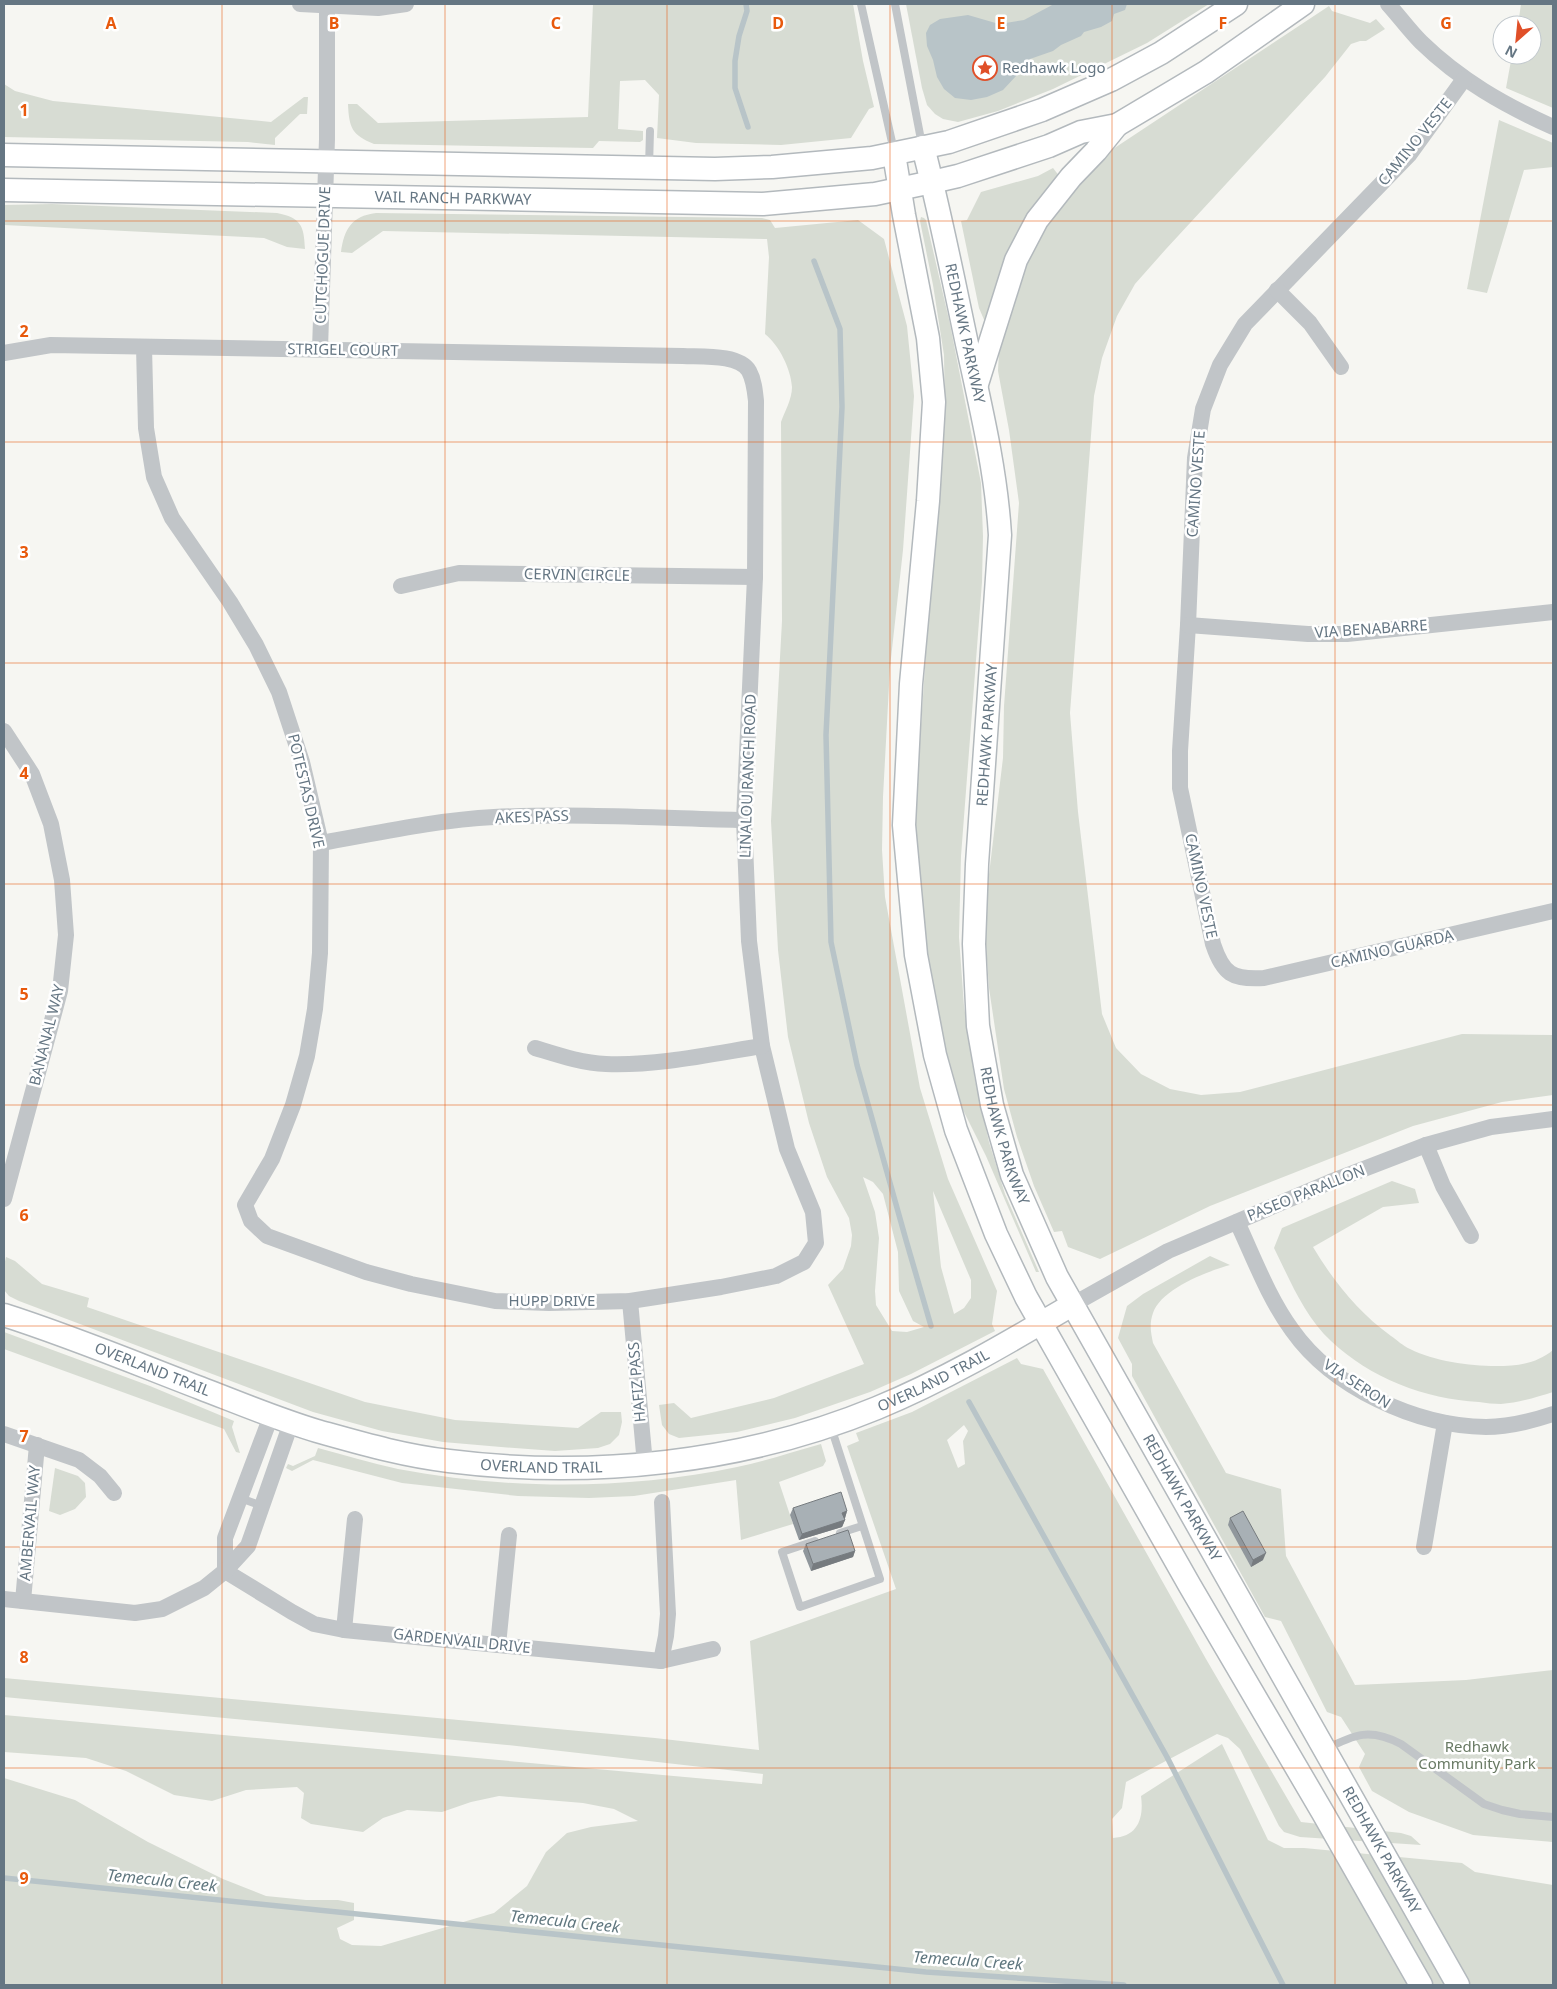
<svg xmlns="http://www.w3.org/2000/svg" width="1557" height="1989" font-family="'Noto Sans',sans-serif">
<rect width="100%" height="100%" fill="#f6f6f2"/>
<!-- green -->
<g fill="#d7dcd3" fill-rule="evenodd">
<path d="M593 4H853L863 61 874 107 869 109 851 138 781 145 696 143 657 138 659 95 645 80 620 81 618 129 643 131V140L640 142 599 141 593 148 374 144C352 135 349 128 348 104H357L378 123 588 117Z"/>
<polygon points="906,4 1209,4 1147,43 1053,89 998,111 958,122 943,119 935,114 927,105 922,88"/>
<polygon points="1521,4 1553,4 1553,108 1506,88 1512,55 1532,55 1532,25 1518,25"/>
<polygon points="1329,6 1332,11 1370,23 1376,19 1385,29 1366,41 1360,41 1351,44 1325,77 1166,249 1135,284 1117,316 1102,358 1094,396 1070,713 1078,812 1102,1014 1116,1048 1141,1074 1170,1089 1201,1095 1240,1092 1462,1034 1553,1035 1553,1095 1502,1102 1413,1126 1210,1206 1100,1259 1068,1247 1062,1231 1054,1232 1034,1186 1017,1137 1004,1089 989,988 984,916 1003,758 1004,706 1019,503 1009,430 998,371 1000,330 1010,295 1040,234 1076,184 1110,151"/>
<polygon points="4,84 15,91 53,101 271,122 304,97 308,97 307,114 300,114 275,138 275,145 248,142 4,137"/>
<polygon points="1499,120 1553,143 1553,167 1524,170 1487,293 1467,289"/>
<polygon points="1053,168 1060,177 985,322 979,308 961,221 967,220 981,192 1038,176"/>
<path d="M52 204 277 213C301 218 304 225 305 249L287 247 264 238 4 225V205Z"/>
<path d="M376 213 762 218 770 220 775 228 858 220 884 239 907 326 914 396 903 550 890 667 883 797 882 850 885 897 920 1088 948 1179 997 1291 992 1324 995 1331 911 1374 870 1392 795 1418 737 1432 679 1438 669 1434 662 1425 659 1405 674 1403 691 1418 774 1398 864 1364 828 1285 843 1269 851 1246 852 1235 849 1218 827 1177 809 1123 788 1037 778 950 771 821 782 621 781 422C785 411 792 399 792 387 791 369 779 345 765 334L769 257 767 239 383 231 352 253 341 252C344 230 351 216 376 213ZM863 1177 873 1182 883 1194 898 1252 899 1291 913 1321 924 1327 907 1332 892 1331 876 1305 875 1291 879 1238 875 1212ZM933 1191 971 1280V1298L964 1308 954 1314 941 1267Z"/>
<polygon points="921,217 924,218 926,220 950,324 981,483 983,536 982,582 961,856 959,937 964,1006 975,1080 989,1142 1005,1194 1039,1272 1036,1272 986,1156 961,1106 942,1038 925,949 915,813 927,638 945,420 944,355 933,285 920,221"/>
<path d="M1392 1181 1415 1189 1419 1203 1383 1207 1313 1247C1334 1282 1358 1312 1391 1336 1397 1340 1403 1346 1410 1349 1434 1361 1469 1366 1496 1366 1517 1366 1536 1364 1553 1350V1392C1537 1397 1518 1403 1501 1404 1494 1404 1486 1403 1479 1402 1425 1399 1370 1378 1331 1341 1304 1316 1290 1280 1274 1248L1282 1228Z"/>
<path d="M1210 1256 1230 1265C1208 1271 1161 1289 1153 1313 1149 1324 1151 1333 1153 1343L1226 1473 1281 1489 1286 1556 1355 1685 1466 1680 1553 1670V1842L1473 1835 1409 1812 1372 1791 1359 1767 1365 1754 1341 1717 1327 1712 1281 1621 1265 1617 1132 1376V1364L1118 1338 1127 1306 1143 1294Z"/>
<polygon points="6,1257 15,1261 42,1284 89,1298 87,1307 365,1402 455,1420 578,1428 601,1412 621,1412 622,1422 619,1435 610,1444 598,1448 555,1451 501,1447 443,1442 382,1431 313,1412 19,1301 9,1296 4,1290 4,1266"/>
<polygon points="4,1332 150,1386 234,1421 232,1427 240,1453 236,1452 224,1429 4,1349"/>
<path d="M1017 1358 1021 1364 1043 1369 1206 1659 1301 1822 1401 1833 1411 1836 1421 1845 1300 1837 1284 1832 1279 1826 1240 1749 1228 1738 1217 1734 1126 1782 1122 1808 1112 1819 1113 1838C1138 1837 1144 1818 1141 1796L1222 1744 1268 1840 1284 1848H1304L1462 1863 1475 1872 1553 1885V1985H4V1778L75 1800 148 1842 223 1879 266 1896 306 1900H338L354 1903V1920L337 1928 340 1939 352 1945 381 1946 494 1913 527 1886 546 1852 567 1833 591 1827 638 1821 614 1809 583 1803 499 1796 471 1802 442 1812 407 1810 383 1818 363 1832 311 1824 301 1818 304 1793 297 1787 246 1790 212 1801 174 1795 126 1771 86 1758 4 1752V1715L762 1784 763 1774 507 1745 4 1697V1678L655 1738 759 1750 750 1641 896 1589 847 1446 859 1441 856 1433 912 1412ZM964 1425 968 1431 963 1441 965 1464 958 1468 947 1440Z"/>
<path d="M821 1444 826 1461 823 1466 779 1482 793 1524 741 1540 736 1480 634 1496 589 1498 518 1496 402 1483 313 1460 292 1471 286 1468 288 1464 293 1466 315 1456 318 1448C345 1455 371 1463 398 1469 509 1490 627 1490 737 1467 765 1461 793 1452 821 1444Z"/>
<polygon points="55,1468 78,1476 85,1483 86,1497 75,1509 60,1515 49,1511"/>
</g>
<!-- water -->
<polygon fill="#b8c4c8" points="1054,4 1127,4 1125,10 1114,14 1112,21 1101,27 1084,32 1081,36 1061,45 1053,51 1030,59 1022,66 1017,75 1003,90 987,97 971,100 955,98 944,89 937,77 933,60 927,46 926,33 930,25 940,19 968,15 999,24 1024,20"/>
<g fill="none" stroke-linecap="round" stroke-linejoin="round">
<!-- stream -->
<g stroke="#b8c4c8" stroke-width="5.5">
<polyline points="746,4 747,11 739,36 735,61 735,88 748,127"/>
<polyline points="814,261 840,329 842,407 826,735 831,942 857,1065 906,1240 931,1326"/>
<polyline points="969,1402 1167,1757 1283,1985"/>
<polyline points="4,1878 926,1972 1124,1985"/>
</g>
<defs>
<g id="secondary">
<path id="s1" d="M923 147C940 212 953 278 967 344 981 408 996 470 1000 535L977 864 974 944 978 1026 992 1105 1012 1175 1057 1277 1458 1985"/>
<polyline points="894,154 904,215 928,338 934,402 928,501 911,684 904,825 916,955 935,1055 956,1130 996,1234 1026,1297 1190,1586 1323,1813 1421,1985"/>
<polyline points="4,155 715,169 772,167 872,158 949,142 1042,110 1111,80 1161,53 1236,4"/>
<path id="s2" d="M4 190 763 204 875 194 932 182 958 176 1049 146 1081 132 1117 125 1206 72 1303 4"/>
<polyline points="977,384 1016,260 1037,220 1071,177 1096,151 1117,125"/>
<path id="s3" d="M4 1315C70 1336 135 1363 200 1388 239 1403 277 1419 317 1431 360 1443 404 1456 449 1461 591 1479 744 1463 877 1408 945 1380 1009 1342 1072 1305"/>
</g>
</defs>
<!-- secondary casing -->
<use href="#secondary" stroke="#b3b9bd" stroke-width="25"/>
<!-- lane -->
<g stroke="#c1c5c8" stroke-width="8">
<polyline points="861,4 894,151"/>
<polyline points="895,4 922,145"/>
<polyline points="649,167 650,131"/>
<polyline points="240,1498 262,1506"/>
<polyline points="840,1533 862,1526"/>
<polyline points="815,1541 782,1552 800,1607 880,1579 831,1427"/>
<path d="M1326 1749C1355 1734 1370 1728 1401 1744L1484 1804 1502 1810 1520 1814 1553 1817"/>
</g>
<!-- street -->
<g stroke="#c1c5c8" stroke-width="16">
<polyline points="300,4 378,8 406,4"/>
<path d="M1388 4C1399 16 1409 30 1421 42 1460 80 1504 105 1553 127"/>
<path d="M1464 79 1409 155 1245 324 1220 365 1203 409 1195 458 1188 625 1180 751V788L1213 944C1223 974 1232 980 1264 978L1553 911"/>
<polyline points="1277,290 1310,323 1341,367"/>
<polyline points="320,349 327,139 327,4"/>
<path d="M4 353 51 345 683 356C701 357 739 354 749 371 754 380 755 391 756 401L755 577 744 820 749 941 762 1046 787 1149 813 1212 816 1243 804 1262 776 1276 721 1287 630 1301 549 1303 495 1301 411 1284 366 1272 267 1236 251 1221 245 1205 272 1159 293 1105 307 1056 315 1009 320 953 321 843 302 762 279 692 256 645 230 602 172 518 154 477 146 428 144 347"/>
<polyline points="401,586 459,573 755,577"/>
<polyline points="1188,625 1308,634 1347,634 1553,612"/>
<polyline points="4,731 32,774 51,824 62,880 66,935 60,991 4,1199"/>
<path d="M321 843C378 833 436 820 494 817 577 813 661 818 744 820"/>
<path d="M535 1048C558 1055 581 1063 606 1064 657 1066 712 1054 762 1046"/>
<polyline points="1426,1145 1443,1186 1471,1236"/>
<path d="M1237 1222C1254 1258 1268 1297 1292 1330 1333 1388 1416 1426 1486 1427 1508 1427 1532 1421 1553 1414"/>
<polyline points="630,1301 645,1464"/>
<polyline points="1072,1305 1168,1251 1330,1182 1426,1145 1491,1127 1553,1119"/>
<polyline points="4,1434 79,1460 100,1476 114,1493"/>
<polyline points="1424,1547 1445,1423"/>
<polyline points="225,1571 292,1612 314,1624 344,1630 661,1661 713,1649"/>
<polyline points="225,1571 225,1538 271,1416"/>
<polyline points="4,1599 135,1613 162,1609 204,1588 225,1571 248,1546 291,1423"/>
<polyline points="23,1601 37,1445"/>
<polyline points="344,1630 355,1519"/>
<polyline points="498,1645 509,1535"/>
<polyline points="661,1661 666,1636 668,1614 662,1502"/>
</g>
<!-- secondary -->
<use href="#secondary" stroke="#fff" stroke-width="22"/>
</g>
<!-- wall -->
<g fill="#90979c">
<polygon points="793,1508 847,1511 845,1518 844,1518 845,1520 842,1527 799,1540 790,1515"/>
<polygon points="1230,1518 1263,1560 1251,1567 1228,1525"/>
<polygon points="806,1544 855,1551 853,1557 811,1571 803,1551"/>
</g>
<!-- shaded-wall -->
<g fill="#767b7f">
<polygon points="847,1511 845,1518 840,1520 842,1513"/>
<polygon points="845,1520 842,1527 799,1540 802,1534"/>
<polygon points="855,1551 853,1557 811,1571 813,1564"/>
<polygon points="1266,1553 1263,1560 1251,1567 1253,1560"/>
</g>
<!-- building -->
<g fill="#a8b0b5" stroke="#767b7f">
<polygon points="841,1492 847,1511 842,1513 845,1520 802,1534 793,1508"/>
<polygon points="1243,1511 1266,1553 1253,1560 1230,1518"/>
<polygon points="848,1530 855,1551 813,1564 806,1544"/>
</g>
<!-- grid -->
<path fill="none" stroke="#e8590c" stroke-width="1" stroke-opacity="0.55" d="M222 4V1985M445 4V1985M667 4V1985M890 4V1985M1112 4V1985M1335 4V1985M4 221H1553M4 442H1553M4 663H1553M4 884H1553M4 1105H1553M4 1326H1553M4 1547H1553M4 1768H1553"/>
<!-- icons -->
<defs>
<symbol id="sight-ring" viewBox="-11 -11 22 22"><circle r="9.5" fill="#fff" stroke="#e04f28" stroke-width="1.5"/><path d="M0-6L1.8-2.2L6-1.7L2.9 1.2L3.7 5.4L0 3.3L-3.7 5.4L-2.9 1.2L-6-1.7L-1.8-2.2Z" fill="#e04f28"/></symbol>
</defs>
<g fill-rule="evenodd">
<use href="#sight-ring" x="971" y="54" width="28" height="28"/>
</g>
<g text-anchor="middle" stroke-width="5" stroke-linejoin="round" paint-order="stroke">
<!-- poi labels -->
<g font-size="15" fill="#657683" stroke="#fff" text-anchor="start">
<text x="1002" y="73">Redhawk Logo</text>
</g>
<!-- street labels -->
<g font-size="15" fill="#657683" stroke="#fff">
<text transform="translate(1415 142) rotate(-51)" y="5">CAMINO VESTE</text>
<text dy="5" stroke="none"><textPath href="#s2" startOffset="449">VAIL RANCH PARKWAY</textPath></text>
<text transform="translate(323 255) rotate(-88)" y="5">CUTCHOGUE DRIVE</text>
<text dy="5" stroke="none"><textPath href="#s1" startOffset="191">REDHAWK PARKWAY</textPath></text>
<text transform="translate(343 350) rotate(1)" y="5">STRIGEL COURT</text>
<text transform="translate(1196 484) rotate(-86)" y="5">CAMINO VESTE</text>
<text transform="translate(577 575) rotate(1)" y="5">CERVIN CIRCLE</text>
<text transform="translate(1371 629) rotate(-4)" y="5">VIA BENABARRE</text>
<text transform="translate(987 735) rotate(-86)" y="5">REDHAWK PARKWAY</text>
<text transform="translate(748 776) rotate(-88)" y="5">LINALOU RANCH ROAD</text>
<text transform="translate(306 791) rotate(77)" y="5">POTESTAS DRIVE</text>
<text transform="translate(532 817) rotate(-2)" y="5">AKES PASS</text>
<text transform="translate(1201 886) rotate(78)" y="5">CAMINO VESTE</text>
<text transform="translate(1392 949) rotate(-13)" y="5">CAMINO GUARDA</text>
<text transform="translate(47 1035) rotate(-76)" y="5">BANANAL WAY</text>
<text dy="5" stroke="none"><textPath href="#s1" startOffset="1001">REDHAWK PARKWAY</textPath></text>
<text transform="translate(1306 1193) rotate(-22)" y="5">PASEO PARALLON</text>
<text x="552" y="1306">HUPP DRIVE</text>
<text dy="5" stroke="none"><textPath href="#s3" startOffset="158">OVERLAND TRAIL</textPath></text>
<text dy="5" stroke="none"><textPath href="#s3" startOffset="968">OVERLAND TRAIL</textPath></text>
<text transform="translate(637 1382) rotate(-95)" y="5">HAFIZ PASS</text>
<text transform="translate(1357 1384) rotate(33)" y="5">VIA SERON</text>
<text dy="5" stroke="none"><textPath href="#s3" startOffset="562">OVERLAND TRAIL</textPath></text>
<text dy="5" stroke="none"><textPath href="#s1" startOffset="1406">REDHAWK PARKWAY</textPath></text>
<text transform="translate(30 1523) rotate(-85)" y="5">AMBERVAIL WAY</text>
<text transform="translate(462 1641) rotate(6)" y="5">GARDENVAIL DRIVE</text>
<text dy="5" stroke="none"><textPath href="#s1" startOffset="1811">REDHAWK PARKWAY</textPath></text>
</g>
<!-- park labels -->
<g font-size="15" fill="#697a64" stroke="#fff">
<text x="1477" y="1752">Redhawk<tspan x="1477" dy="17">Community Park</tspan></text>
</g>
<!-- water labels -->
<g font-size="16" font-style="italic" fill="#60777f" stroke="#fff">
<text transform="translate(162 1880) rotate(6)" y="6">Temecula Creek</text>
<text transform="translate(565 1921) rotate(6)" y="6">Temecula Creek</text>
<text transform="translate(968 1960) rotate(4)" y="6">Temecula Creek</text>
</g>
</g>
<g font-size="16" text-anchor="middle" font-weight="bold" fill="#e8590c" stroke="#fff" stroke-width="5" stroke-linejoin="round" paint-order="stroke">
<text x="111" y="29">A</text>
<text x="334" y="29">B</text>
<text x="556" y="29">C</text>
<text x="778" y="29">D</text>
<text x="1001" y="29">E</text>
<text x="1223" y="29">F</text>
<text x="1446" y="29">G</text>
<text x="24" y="116">1</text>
<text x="24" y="337">2</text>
<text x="24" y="558">3</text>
<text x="24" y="779">4</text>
<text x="24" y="1000">5</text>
<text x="24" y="1221">6</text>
<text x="24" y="1442">7</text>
<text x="24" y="1663">8</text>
<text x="24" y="1884">9</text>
</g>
<!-- border -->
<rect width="1557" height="1989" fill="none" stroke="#657683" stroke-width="10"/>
<!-- north arrow -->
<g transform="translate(1517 40) rotate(207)"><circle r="24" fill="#ffffff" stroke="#c1c8cd"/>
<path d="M0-4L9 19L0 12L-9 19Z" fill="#e04f28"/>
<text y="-8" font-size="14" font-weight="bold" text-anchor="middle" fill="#657683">N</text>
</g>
</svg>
